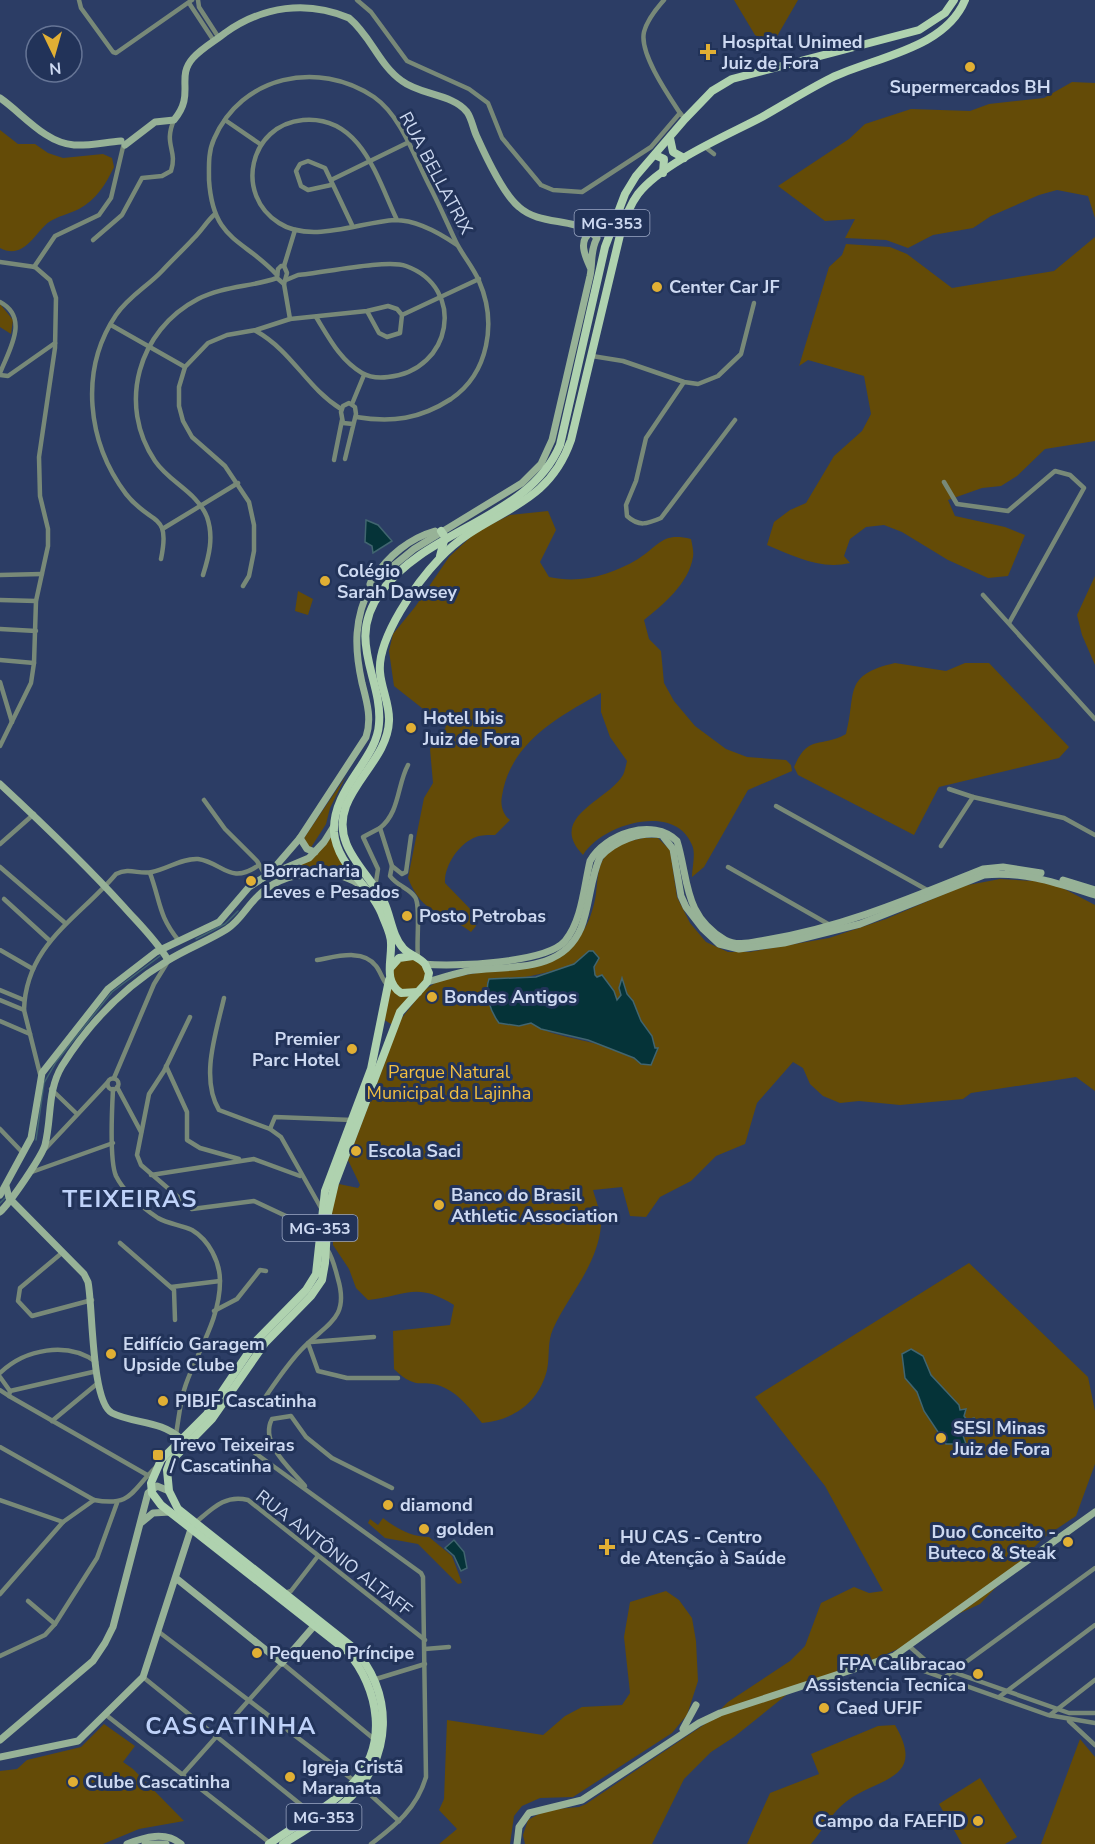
<svg xmlns="http://www.w3.org/2000/svg" width="1095" height="1844" font-family="'Nunito Sans',sans-serif">
<rect width="100%" height="100%" fill="#2c3d65"/>
<!-- green -->
<g fill="#644b07" fill-rule="evenodd">
<polygon points="734,0 798,0 772,45 755,35"/>
<polygon points="1072,82 1095,83 1095,218 1088,196 1057,190 1039,195 991,216 973,228 933,235 908,248 886,240 845,238 855,219 825,221 778,186 849,139 865,124 911,109 970,111 989,104 1044,98"/>
<path d="M0 130 18 144H35L48 153 63 158 103 154 112 158 114 167C106 184 96 200 79 209 69 214 58 216 49 222 36 231 24 261 0 248Z"/>
<path d="M1095 237V441L1045 449 1017 476 1001 486 982 488 948 500 955 516 1005 527 1025 535 1008 576 988 578 948 560 902 532 884 525 866 527 850 539 844 556 850 563C820 570 794 556 767 545L774 522 790 510 806 503 834 456 862 431 871 414 864 376 808 360 799 366 829 267 842 255 846 244 890 247 907 254 952 288 1054 271Z"/>
<polygon points="0,304 13,320 11,334 0,327"/>
<path d="M548 511 556 530 540 562 549 577C581 584 611 575 638 559 660 545 662 532 691 539 692 544 694 552 693 557 689 583 663 605 644 620L649 639 661 651 664 683 674 701 695 726 726 749 747 757 786 760 791 765 792 771 748 790 704 867 692 877C692 868 696 853 692 845 675 802 602 824 583 855 546 817 609 800 623 775 625 771 626 765 627 761L610 737 601 712V693C558 717 510 743 502 796 500 805 503 815 510 820L495 835C489 835 481 835 476 837 459 843 444 866 445 883L475 914 476 926 471 932C443 910 423 916 408 878L424 798 433 783 430 749 446 727 394 686 389 651 393 634 415 607 449 557 476 532 510 515Z"/>
<polygon points="1095,576 1095,665 1082,635 1077,615"/>
<polygon points="298,591 313,599 308,615 295,611"/>
<path d="M895 663 946 671 965 663H989L1069 747 1059 758 939 787 914 835 798 775 794 767C809 733 819 749 846 734 857 693 842 675 895 663Z"/>
<polygon points="346,776 330,808 326,824 310,849 304,838"/>
<path d="M331 835 347 874C318 869 307 870 279 880L280 873 308 860Z"/>
<path d="M644 838H658L670 850 677 897 690 923 706 942 728 952H749L829 938 886 919 963 886 1000 879 1051 882 1095 905V1091L1076 1077 971 1093 963 1099 900 1105 859 1101 840 1103 823 1096 810 1084 803 1068 793 1062 757 1103 745 1144 716 1156 691 1181 660 1197 646 1217 630 1216 622 1187 593 1190C596 1201 602 1215 601 1226 597 1266 569 1294 553 1329 547 1342 550 1356 547 1370 539 1402 514 1420 482 1423 471 1410 460 1395 445 1388 424 1377 418 1393 394 1369L393 1331 450 1325 454 1305C416 1281 406 1296 368 1300L356 1288 349 1269 333 1245 332 1207 339 1184 358 1188 360 1185 348 1160 401 1019 424 990 440 980 560 957C581 941 592 920 596 894 598 879 597 862 610 851 619 843 633 840 644 838ZM590 953 595 964V975L597 977 602 975 617 1000 621 995 619 988 621 979 637 1015 652 1036 655 1049 651 1061 641 1064C617 1044 582 1042 552 1033 545 1031 538 1024 531 1023 520 1021 511 1027 499 1023L491 1009 487 982C517 979 543 975 571 965 579 962 582 955 590 953Z"/>
<polygon points="402,958 420,960 427,976 413,993 397,988 391,972"/>
<polygon points="389,978 396,990 416,994 394,1026 383,1019"/>
<polygon points="969,1263 1088,1377 1095,1411 1095,1464 1076,1516 1043,1538 980,1604 941,1622 905,1646 854,1668 795,1688 734,1737 711,1752 684,1779 652,1844 525,1844 523,1835 528,1820 546,1810 579,1807 586,1804 708,1722 728,1702 790,1661 805,1646 821,1603 854,1587 869,1593 883,1591 825,1486 755,1397"/>
<path d="M383 1518C397 1529 412 1537 429 1537L452 1556 462 1583 458 1584 418 1544 385 1538 368 1523 370 1519 378 1525Z"/>
<polygon points="666,1591 679,1600 692,1618 696,1641 698,1681 687,1715 672,1733 573,1797 540,1798 522,1806 514,1816 510,1844 439,1844 457,1829 439,1810 444,1799 447,1720 543,1735 565,1716 582,1707 622,1705 630,1693 624,1637 630,1602"/>
<polygon points="104,1724 135,1746 123,1762 133,1769 184,1821 139,1829 103,1844 0,1844 0,1771 17,1769 27,1760 81,1747"/>
<path d="M895 1725C927 1780 879 1777 847 1801 833 1811 822 1831 811 1844H747L770 1793 819 1774 811 1754 878 1726Z"/>
<polygon points="1080,1739 1095,1757 1095,1844 1041,1844"/>
<polygon points="980,1778 1017,1837 1005,1844 962,1844 939,1804"/>
</g>
<!-- water -->
<g fill="#053338" stroke="#416570" stroke-width="1.5">
<polygon points="366,520 378,525 392,541 373,553 372,546 365,542"/>
<path d="M589 951H593L599 958 594 967 595 975 597 977 602 975 614 991 617 1000 621 995 619 988 622 978 627 994 633 1001 641 1021 652 1036 655 1048H658L651 1065 641 1064 634 1058 588 1040 541 1029 531 1023 519 1026 499 1023C490 1011 484 993 489 979L536 977 574 964Z"/>
<polygon points="911,1349 923,1356 931,1375 959,1405 960,1410 966,1409 964,1416 967,1420 974,1418 974,1425 970,1428 975,1432 968,1432 964,1427 961,1430 966,1444 946,1444 924,1411 917,1392 905,1378 902,1354"/>
<polygon points="454,1540 464,1552 467,1568 461,1571 454,1556 445,1548"/>
</g>
<g fill="none" stroke-linecap="round" stroke-linejoin="round">
<!-- stream -->
<g stroke="#416570" stroke-width="1.5">
<polyline points="196,939 225,924 238,911"/>
<polyline points="36,1140 44,1083 56,1062 112,992 160,956"/>
<polyline points="0,1203 5,1198"/>
</g>
<!-- street -->
<g stroke="#788978" stroke-width="4.5">
<polyline points="79,0 81,8 113,52 116,53 192,0"/>
<polyline points="198,0 199,7 219,38"/>
<polyline points="357,0 371,12 407,61 469,89 488,103 502,138 541,185 553,190 582,192 651,147 680,113 685,119"/>
<path d="M664 0C656 9 647 20 644 32 639 53 668 95 680 113"/>
<polyline points="189,3 214,41"/>
<polyline points="225,120 260,144"/>
<polyline points="705,147 714,154"/>
<polyline points="331,180 407,143"/>
<polyline points="331,185 308,190 301,186 296,171 300,164 308,161 325,168 352,225"/>
<path d="M397 220C377 178 361 115 303 120 249 125 234 195 279 223 311 244 360 222 395 220 416 220 441 234 457 245"/>
<path d="M93 240 122 215 142 178 162 176 171 171C178 150 163 145 174 120"/>
<polyline points="0,262 35,267 50,280 56,298 55,348 39,457 40,496 48,529 48,546 36,601 34,663 31,683 0,746"/>
<polygon points="281,266 284,266 287,273 284,284 277,278 278,269"/>
<polyline points="284,266 295,230"/>
<polyline points="34,267 55,236 99,215 111,198 123,147"/>
<path d="M277 275C243 238 213 242 209 180 209 166 208 152 214 139 241 76 318 59 374 97 401 116 414 156 429 185 439 204 447 223 456 242 463 256 473 267 479 281 497 322 489 373 451 399 420 419 392 423 356 417"/>
<path d="M286 280 298 275C322 273 387 259 406 266 467 288 452 371 388 377 380 378 369 377 362 373 340 360 329 338 316 317"/>
<polyline points="284,284 290,319"/>
<path d="M0 302C30 318 9 350 0 373"/>
<polyline points="402,315 479,279"/>
<polyline points="111,325 185,367"/>
<path d="M256 331C293 352 306 387 341 409"/>
<polyline points="592,356 623,361 684,382 698,384 718,376 741,354 754,303"/>
<polyline points="0,375 8,376 55,343"/>
<path d="M684 382 646 438 636 481 626 505 627 516C639 527 647 524 661 518L735 420"/>
<polyline points="352,404 364,375"/>
<polyline points="345,459 356,414 355,407 349,403 343,406 341,412 343,423 353,424"/>
<polyline points="334,460 342,420"/>
<polyline points="944,482 957,504 1008,511 1055,471 1070,475 1084,488 1009,623"/>
<polyline points="164,528 238,483"/>
<path d="M161 559C171 511 151 526 126 494 87 442 79 370 116 315 129 296 148 286 162 271 173 259 184 249 194 238 202 230 207 221 215 214"/>
<polyline points="0,575 42,574"/>
<path d="M203 575C209 556 214 537 207 517 197 492 170 483 155 461 117 405 138 330 198 299 223 286 251 287 277 278"/>
<polyline points="243,586 249,576 254,551 254,525 249,502 225,466 192,437 183,421 179,406 179,387 185,367 208,343 227,335 256,330 290,319 367,311 388,306 397,309 402,315 400,333 387,337 379,333 367,311"/>
<polyline points="983,595 1095,719"/>
<polyline points="0,600 36,601"/>
<polyline points="0,629 36,631"/>
<polyline points="0,660 34,663"/>
<polyline points="0,682 12,722"/>
<path d="M408 765C397 785 400 812 380 828L392 866 402 874 406 872 411 836"/>
<polyline points="949,789 973,797"/>
<polyline points="204,800 225,829 257,861 266,876"/>
<polyline points="776,806 929,891"/>
<polyline points="0,844 34,814"/>
<polyline points="941,846 973,797 1064,818 1095,835"/>
<path d="M392 866 390 876C397 886 409 888 415 897 421 905 416 943 418 957"/>
<polyline points="0,867 64,922"/>
<polyline points="728,867 830,925"/>
<path d="M150 873C161 903 158 915 179 941"/>
<polyline points="375,888 378,869 363,837 380,828"/>
<polyline points="4,899 50,941"/>
<polyline points="0,950 33,969"/>
<path d="M317 960C335 957 363 948 376 966 381 972 382 980 388 986"/>
<polyline points="0,990 24,1000"/>
<path d="M224 998C216 1033 200 1078 219 1110L270 1129 281 1137 321 1208"/>
<polyline points="0,1000 24,1010"/>
<polyline points="190,1017 164,1071 149,1094 137,1155 141,1165 192,1209 254,1201 320,1232"/>
<polyline points="0,1021 30,1034"/>
<polyline points="166,1066 187,1112 187,1140 200,1148 239,1159"/>
<path d="M40 1074 24 1010C26 944 79 918 116 874 130 867 139 875 152 872 167 869 182 858 198 859 222 862 230 886 259 865"/>
<polyline points="114,1078 154,984 167,963"/>
<circle cx="113" cy="1084" r="5.5"/>
<polyline points="117,1087 141,1132"/>
<polyline points="51,1089 77,1114"/>
<path d="M113 1089C112 1109 109 1160 116 1176 124 1192 143 1208 158 1218 168 1224 182 1225 192 1230 209 1240 220 1262 220 1281 220 1319 198 1350 186 1384 180 1400 179 1418 176 1434"/>
<polyline points="0,1129 23,1153"/>
<polyline points="270,1129 275,1117 352,1120"/>
<polyline points="46,1148 107,1083"/>
<polyline points="29,1173 113,1143"/>
<polyline points="151,1175 254,1159 300,1176"/>
<polyline points="120,1243 174,1290 175,1320"/>
<polyline points="63,1252 20,1288 18,1301 32,1316 92,1300"/>
<polyline points="171,1287 220,1281"/>
<polyline points="214,1311 237,1299 260,1270 266,1271"/>
<polyline points="311,1342 374,1337"/>
<polyline points="308,1343 318,1371 347,1378 398,1378"/>
<path d="M0 1373C25 1349 67 1341 96 1362"/>
<polyline points="0,1377 10,1391 9,1396 149,1476"/>
<polyline points="0,1390 9,1396"/>
<polyline points="10,1391 97,1371"/>
<path d="M262 1402C274 1384 286 1366 301 1350 325 1324 350 1320 338 1279 335 1268 333 1258 327 1249"/>
<polyline points="52,1421 98,1383"/>
<polyline points="0,1447 94,1500"/>
<path d="M255 1453 421 1573 423 1577 426 1777C417 1808 396 1825 371 1844"/>
<path d="M305 1486C291 1469 259 1443 272 1419L291 1416 306 1437 332 1458 392 1488"/>
<polyline points="0,1500 63,1522"/>
<path d="M195 1523C212 1509 225 1494 248 1500L425 1640"/>
<polyline points="285,1593 291,1591 318,1556"/>
<path d="M0 1594 63 1522 94 1500C132 1507 131 1491 156 1467"/>
<polyline points="28,1601 55,1624"/>
<polyline points="159,1632 361,1786 399,1821"/>
<polyline points="909,1646 925,1660 953,1672 1069,1713 1095,1713"/>
<polyline points="425,1649 449,1647"/>
<polyline points="0,1656 45,1635 55,1624 97,1558 117,1503"/>
<polyline points="890,1659 1048,1715 1095,1723"/>
<polyline points="143,1677 305,1808 307,1817"/>
<polyline points="944,1678 1095,1568"/>
<polyline points="376,1679 425,1664"/>
<polyline points="999,1697 1095,1625"/>
<polyline points="106,1715 270,1843"/>
<polyline points="1050,1715 1095,1680"/>
<polyline points="1069,1721 1095,1745"/>
<polyline points="184,1773 282,1663 374,1739"/>
</g>
<!-- secondary -->
<g stroke="#97b297" stroke-width="7">
<path d="M0 98C22 113 45 143 74 145 89 146 106 142 121 141"/>
<path d="M125 145 155 122 174 120C196 94 175 78 193 58 202 48 215 41 225 33 263 6 307 0 349 18 371 36 379 65 402 81 420 95 453 94 467 112 472 119 473 129 477 137 486 157 503 194 519 207 539 225 570 218 591 232"/>
<polyline points="593,233 613,219"/>
<path d="M374 578C388 556 410 538 435 531"/>
<path d="M376 581 372 579 370 584 375 585 382 575 414 549 522 483 541 464 552 440 590 276C593 261 590 251 597 238L591 232C577 241 586 258 591 269"/>
<path d="M0 784C43 824 85 864 124 907 139 924 156 940 168 960"/>
<polyline points="300,838 307,849 315,852"/>
<path d="M268 875 300 838 366 737C372 719 367 702 362 683 354 647 354 618 371 585"/>
<polyline points="1063,880 1095,890"/>
<path d="M425 964C454 967 546 963 565 941 582 921 584 886 590 861 605 834 653 817 677 841 689 880 683 915 725 940 737 947 753 942 766 940 844 927 911 898 983 869L1003 867 1041 873"/>
<path d="M427 982C441 978 454 974 467 971 508 965 562 974 581 928 590 905 590 879 600 857 615 841 640 831 662 835L673 849 681 896 686 907 703 929 719 944 739 949 784 943 860 924 984 875C1024 871 1057 883 1095 895"/>
<path d="M6 1186 9 1198 84 1274 88 1282C93 1306 91 1402 112 1413 134 1424 161 1420 181 1439"/>
<polyline points="0,1195 31,1138 42,1073 108,989 156,952 219,922 249,887 266,876 309,858 324,842 334,826"/>
<path d="M0 1212C10 1203 42 1156 45 1145 52 1117 47 1091 62 1066 89 1023 124 987 167 961 186 949 208 941 227 929 240 921 247 906 258 896 284 870 334 865 363 887"/>
<polyline points="142,1522 153,1513 170,1512"/>
<polyline points="177,1579 282,1663 314,1626 315,1621"/>
<polyline points="683,1729 696,1705"/>
<polyline points="0,1740 93,1661 105,1643 113,1627 148,1493 157,1486 169,1491"/>
<polyline points="0,1757 78,1741 143,1677 191,1529"/>
<path d="M127 1844C145 1837 165 1831 181 1844"/>
<polyline points="145,1844 166,1844"/>
<polyline points="517,1844 519,1827 529,1813 582,1800 699,1723 720,1713 894,1656 1095,1512"/>
</g>
<!-- primary -->
<g stroke="#afd2af" stroke-width="8">
<polyline points="670,138 673,152 684,158"/>
<polyline points="655,155 664,159 663,173"/>
<polyline points="440,556 445,537 441,531"/>
<polyline points="391,967 399,958 413,956"/>
<path d="M418 992 401 993C383 981 392 961 391 943 391 934 386 925 383 917 372 886 337 867 334 832 332 788 377 760 379 724 383 678 345 641 381 592 427 528 529 519 560 445L605 247 625 194 636 176 685 119 712 91 732 79 919 30 945 13 954 0"/>
<path d="M269 1844C296 1825 328 1808 351 1785 390 1747 379 1688 347 1651L161 1505 152 1493 151 1483 161 1460 207 1414 257 1340 306 1290 316 1274 325 1191 371 1069 389 980"/>
<path d="M283 1844C304 1830 327 1818 345 1802 394 1761 395 1690 351 1646L178 1509 169 1491 167 1470 170 1462 212 1419 265 1343 311 1296 322 1280 325 1263 328 1213 335 1183 400 1012 427 982 429 973 425 964C419 957 409 955 403 948 392 936 391 917 384 902 368 871 331 846 346 806 357 777 388 753 389 721 390 705 381 688 380 672 377 638 417 582 440 558 487 508 546 512 571 440L620 235C624 221 629 206 638 194 662 163 728 135 762 117 785 104 807 90 831 78 875 57 945 49 965 0"/>
</g>
</g>
<!-- markers -->
<g fill="#e1af34" stroke="#223359" stroke-width="2">
<path d="M705 43h6v6h6v6h-6v6h-6v-6h-6v-6h6z"/>
<circle cx="970" cy="67" r="6"/>
<circle cx="657" cy="287" r="6"/>
<circle cx="325" cy="581" r="6"/>
<circle cx="411" cy="728" r="6"/>
<circle cx="251" cy="881" r="6"/>
<circle cx="407" cy="916" r="6"/>
<circle cx="432" cy="997" r="6"/>
<circle cx="352" cy="1049" r="6"/>
<circle cx="356" cy="1151" r="6"/>
<circle cx="439" cy="1205" r="6"/>
<circle cx="111" cy="1354" r="6"/>
<circle cx="163" cy="1401" r="6"/>
<circle cx="941" cy="1438" r="6"/>
<rect x="152" y="1449" width="12" height="12" rx="3"/>
<circle cx="388" cy="1505" r="6"/>
<circle cx="424" cy="1529" r="6"/>
<circle cx="1068" cy="1542" r="6"/>
<path d="M604 1538h6v6h6v6h-6v6h-6v-6h-6v-6h6z"/>
<circle cx="257" cy="1653" r="6"/>
<circle cx="978" cy="1674" r="6"/>
<circle cx="824" cy="1708" r="6"/>
<circle cx="290" cy="1777" r="6"/>
<circle cx="73" cy="1782" r="6"/>
<circle cx="978" cy="1821" r="6"/>
</g>
<g text-anchor="middle" stroke-width="6" stroke-linejoin="round" paint-order="stroke">
<!-- shield labels -->
<g fill="#223359" stroke="#9aa7c3" stroke-width="1.5">
<rect x="574.5" y="210" width="75" height="26" rx="4.5"/>
<rect x="282.5" y="1215" width="75" height="26" rx="4.5"/>
<rect x="286.5" y="1804" width="75" height="26" rx="4.5"/>
</g>
<g font-size="16" font-weight="bold" fill="#cdd9f1">
<text x="612" y="229">MG-353</text>
<text x="320" y="1234">MG-353</text>
<text x="324" y="1823">MG-353</text>
</g>
<!-- poi labels -->
<g font-size="18" font-weight="bold" fill="#cdd9f1" stroke="#223359" text-anchor="start">
<text x="722" y="48">Hospital Unimed<tspan x="722" dy="21">Juiz de Fora</tspan></text>
<text x="970" y="93" text-anchor="middle">Supermercados BH</text>
<text x="669" y="293">Center Car JF</text>
<text x="337" y="577">Colégio<tspan x="337" dy="21">Sarah Dawsey</tspan></text>
<text x="423" y="724">Hotel Ibis<tspan x="423" dy="21">Juiz de Fora</tspan></text>
<text x="263" y="877">Borracharia<tspan x="263" dy="21">Leves e Pesados</tspan></text>
<text x="419" y="922">Posto Petrobas</text>
<text x="444" y="1003">Bondes Antigos</text>
<text x="340" y="1045" text-anchor="end">Premier<tspan x="340" dy="21">Parc Hotel</tspan></text>
<text x="368" y="1157">Escola Saci</text>
<text x="451" y="1201">Banco do Brasil<tspan x="451" dy="21">Athletic Association</tspan></text>
<text x="123" y="1350">Edifício Garagem<tspan x="123" dy="21">Upside Clube</tspan></text>
<text x="175" y="1407">PIBJF Cascatinha</text>
<text x="953" y="1434">SESI Minas<tspan x="953" dy="21">Juiz de Fora</tspan></text>
<text x="170" y="1451">Trevo Teixeiras<tspan x="170" dy="21">/ Cascatinha</tspan></text>
<text x="400" y="1511">diamond</text>
<text x="436" y="1535">golden</text>
<text x="1056" y="1538" text-anchor="end">Duo Conceito -<tspan x="1056" dy="21">Buteco &amp; Steak</tspan></text>
<text x="620" y="1543">HU CAS - Centro<tspan x="620" dy="21">de Atenção à Saúde</tspan></text>
<text x="269" y="1659">Pequeno Príncipe</text>
<text x="966" y="1670" text-anchor="end">FPA Calibracao<tspan x="966" dy="21">Assistencia Tecnica</tspan></text>
<text x="836" y="1714">Caed UFJF</text>
<text x="302" y="1773">Igreja Cristã<tspan x="302" dy="21">Maranata</tspan></text>
<text x="85" y="1788">Clube Cascatinha</text>
<text x="966" y="1827" text-anchor="end">Campo da FAEFID</text>
</g>
<!-- street labels -->
<g font-size="18" fill="#cdd9f1" stroke="#223359">
<text transform="translate(436 173) rotate(62)" y="6">RUA BELLATRIX</text>
<text transform="translate(334 1553) rotate(38)" y="6">RUA ANTÔNIO ALTAFF</text>
</g>
<!-- park labels -->
<g font-size="18" fill="#f3bf41" stroke="#223359">
<text x="449" y="1078">Parque Natural<tspan x="449" dy="21">Municipal da Lajinha</tspan></text>
</g>
<!-- district labels -->
<g font-size="24" font-weight="bold" letter-spacing="1.5" fill="#bfd2f9" stroke="#223359">
<text x="130" y="1207">TEIXEIRAS</text>
<text x="231" y="1734">CASCATINHA</text>
</g>
</g>
<!-- north arrow -->
<g transform="translate(54 54) rotate(175)"><circle r="28" fill="#223359" stroke="#667596" stroke-width="1.5"/>
<path d="M0-4.5L10 22L0 15L-10 22Z" fill="#e1af34"/>
<text y="-9" font-size="16" font-weight="bold" text-anchor="middle" fill="#cdd9f1">N</text>
</g>
</svg>
